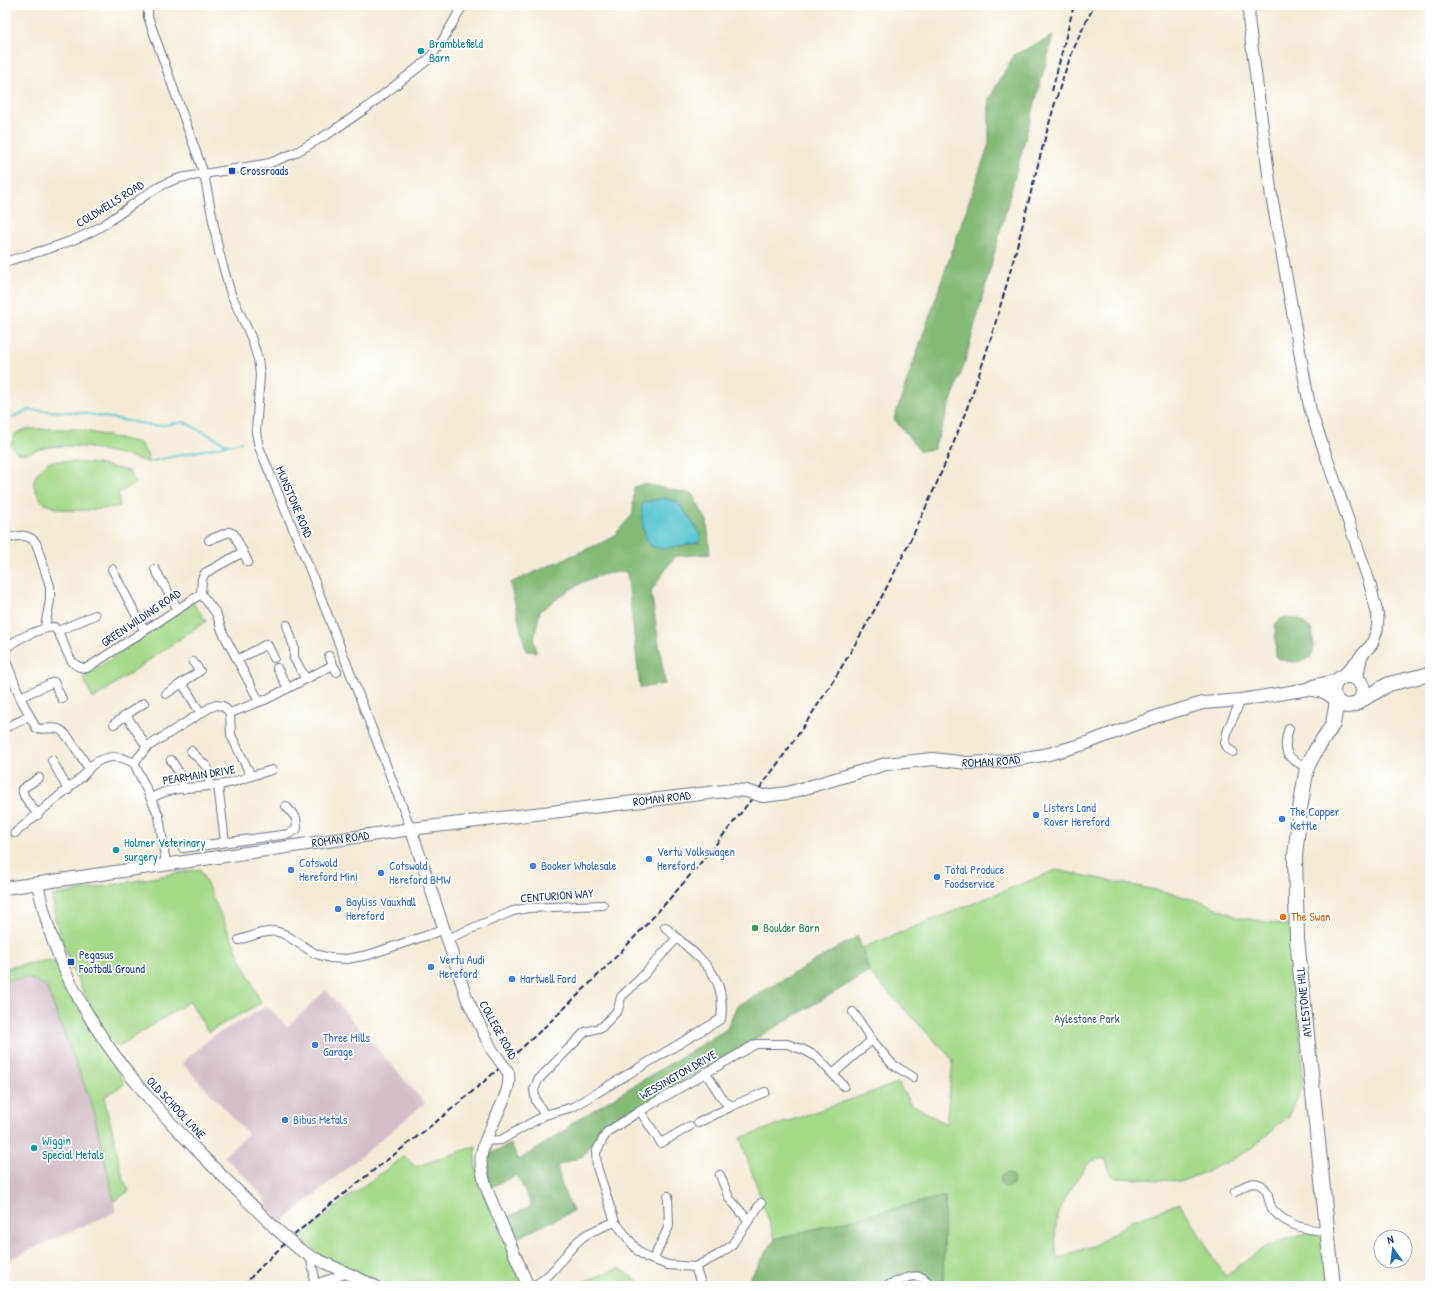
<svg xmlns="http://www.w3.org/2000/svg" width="1435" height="1291" font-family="'Patrick Hand',sans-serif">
<rect width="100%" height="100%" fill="#fff"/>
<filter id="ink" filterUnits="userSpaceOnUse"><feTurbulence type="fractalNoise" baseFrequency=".025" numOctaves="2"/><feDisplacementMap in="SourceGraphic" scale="8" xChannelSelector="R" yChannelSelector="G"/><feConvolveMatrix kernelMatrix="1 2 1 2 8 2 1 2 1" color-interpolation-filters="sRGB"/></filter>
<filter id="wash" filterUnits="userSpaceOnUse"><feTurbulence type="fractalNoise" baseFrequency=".012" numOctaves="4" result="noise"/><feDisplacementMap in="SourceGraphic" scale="16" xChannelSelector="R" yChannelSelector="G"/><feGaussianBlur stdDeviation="0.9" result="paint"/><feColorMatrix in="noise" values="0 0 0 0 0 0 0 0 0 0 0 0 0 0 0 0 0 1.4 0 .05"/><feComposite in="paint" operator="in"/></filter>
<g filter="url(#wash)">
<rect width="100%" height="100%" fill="#f4ebd7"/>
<!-- industrial -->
<g fill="#d2bdc8">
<polygon points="26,977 46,986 92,1105 116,1212 5,1261 5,981"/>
<polygon points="326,990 425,1103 282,1222 268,1208 265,1198 224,1156 248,1134 182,1063 210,1038 267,1006 287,1027"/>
</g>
<!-- green -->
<g fill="#a4da8a" stroke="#608474">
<path d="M26 429H76L140 443 147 454 148 462C117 453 83 443 50 447 37 448 32 455 17 453L11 446 15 434Z"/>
<path d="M63 461 97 464 129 471 136 483 118 493 120 506C97 510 65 515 44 503 41 501 39 496 37 493 29 479 38 472 48 462Z"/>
<polygon points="193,603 206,621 93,699 83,678"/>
<polygon points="200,869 261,1003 208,1032 190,1001 118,1047 105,1035 73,971 56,923 52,896"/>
<path d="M1056 870 1166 892 1203 902 1237 917 1292 926 1303 1080 1301 1090 1290 1115 1250 1149 1228 1162 1183 1181 1116 1178 1109 1173 1106 1159C1101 1159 1095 1159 1091 1162 1083 1167 1063 1199 1060 1208 1054 1223 1055 1243 1057 1258L1095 1245 1133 1220 1180 1203 1225 1276 1266 1246 1305 1233H1323L1329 1286H943L945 1196 775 1239 740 1138 898 1083 910 1103 946 1124 953 1060 869 972 862 948Z"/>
<path d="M49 960 56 963 77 1007 125 1084 105 1096C105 1111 112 1126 115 1141 119 1159 120 1174 129 1191L114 1201 92 1105 46 986 26 977 5 981V968Z"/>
<polygon points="476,1146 475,1163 480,1186 524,1286 384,1286 349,1271 317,1253 299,1238 348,1197 405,1156 415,1167"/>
<polygon points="620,1268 643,1286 572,1286"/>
</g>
<!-- forest -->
<g fill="#83ba76" stroke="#4f746a" fill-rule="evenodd">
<polygon points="1053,36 964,365 934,449 920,451 894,419 989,144 989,99 1014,55"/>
<path d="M644 484 692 494 707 521 710 554 675 556 651 591 665 684 640 688 627 572C591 571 568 591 540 611L534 640 536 652 526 651 510 583 612 538 633 514 634 487ZM664 498 679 503 700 533 683 546H669Z"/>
<path d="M1282 618 1299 619 1312 630 1314 647 1311 657C1298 664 1289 663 1276 657L1275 625Z"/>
<polygon points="858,936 869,972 602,1129 583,1156 557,1166 563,1190 573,1211 513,1240 505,1218 532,1206 517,1175 491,1187 487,1171 485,1156 511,1144 519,1160 566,1130 572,1123 727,1029 736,1007"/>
<circle cx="1007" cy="1180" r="7"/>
<polygon points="945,1196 943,1286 930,1286 919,1276 886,1286 744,1286 775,1239"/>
</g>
<!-- water -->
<path fill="#5ac6d2" stroke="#3a7a98" d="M664 498 679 503 700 533V542L662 549 651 546C641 531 642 521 642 503Z"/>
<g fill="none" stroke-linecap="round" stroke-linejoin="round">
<!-- stream -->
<g stroke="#5ac6d2" stroke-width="2">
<polyline points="5,420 29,410 83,413 156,426 184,422 228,445 241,442"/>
<polyline points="148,462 227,445"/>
</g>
</g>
</g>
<g filter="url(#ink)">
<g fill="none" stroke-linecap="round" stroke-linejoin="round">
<defs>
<g id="street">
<polyline points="148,5 148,17 204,174 219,252 231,294 251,337 258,359 260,375 256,432 259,447 309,567 411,829"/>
<path d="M5 262C37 252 71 244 100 227 127 211 150 187 180 178L270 163 295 153 331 132 365 109 429 59 441 43 463 5"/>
<path d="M5 539C17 536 27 532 36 543L50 586V600L45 627"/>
<polyline points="243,552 248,562"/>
<polyline points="112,569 144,630"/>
<polyline points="155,569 177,608"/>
<polyline points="201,594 202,579 205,573 243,552 234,534 229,532 209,540"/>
<polyline points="287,625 294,647 294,658 306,679"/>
<polyline points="58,631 95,615"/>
<path d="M5 651C10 640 42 628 54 627 67 639 65 669 87 668L201 594 216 613 223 633 259 701"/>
<path d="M5 658 20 697 36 728C43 730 52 727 58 729 67 731 80 756 86 764L91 766C105 755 118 754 134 763L159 816 166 864"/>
<polyline points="237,660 267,644 274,658"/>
<polyline points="193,662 200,671 182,683 200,712"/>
<polyline points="333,665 337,672"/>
<polyline points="277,668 288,688"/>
<polyline points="166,694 182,683"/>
<polyline points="20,697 54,682 62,699"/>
<polyline points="230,713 267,699 333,665 329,656"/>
<polyline points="126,715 144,703"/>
<polyline points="114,724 126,715 147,747"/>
<polyline points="5,728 30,716"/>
<path d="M1289 728C1282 751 1285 758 1307 767"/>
<polyline points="191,751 207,767 210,786"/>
<polyline points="1233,752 1228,749 1225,743 1228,729 1241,700"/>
<polyline points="52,760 68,790"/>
<polyline points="171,760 181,776 183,789"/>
<polyline points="134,763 147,747 209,708 216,705 223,706 230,713 231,735 251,776 272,770"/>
<polyline points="218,785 225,842"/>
<path d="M152 798C170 786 197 788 218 785 230 784 240 780 251 776"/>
<polyline points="38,815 24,796 22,789 39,778"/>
<polyline points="15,833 84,775 91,766"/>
<polyline points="183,848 289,834 297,829 296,818 286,806"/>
<polyline points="447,939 513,911 528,908 603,905"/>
<polyline points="239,940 261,933 275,931 284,934 316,954 330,958 347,959 368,955 443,930"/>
<polyline points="872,1040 892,1064 913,1077"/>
<polyline points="705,1072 724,1101 732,1106 765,1092"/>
<polyline points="834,1073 872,1040 853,1012"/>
<polyline points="640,1111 661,1143 690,1126"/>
<polyline points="545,1115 536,1101 534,1090 538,1080 585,1032 602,1027 618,1010 621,997 640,979 677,938"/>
<polyline points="698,1123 732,1106"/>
<path d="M486 1141 501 1140 545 1115 573 1107 721 1019C728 971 695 956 665 927"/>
<polyline points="720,1175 729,1198 748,1220"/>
<path d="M1235 1192C1246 1184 1259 1177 1267 1192 1269 1197 1269 1205 1273 1210 1287 1226 1307 1230 1327 1231"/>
<polyline points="615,1222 597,1167 596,1152 607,1132 640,1111 756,1044 787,1044 804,1050 817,1057 844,1086"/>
<polyline points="310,1256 314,1274 313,1286"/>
<polyline points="653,1260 669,1226 668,1196"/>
<polyline points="695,1267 702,1286"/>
<polyline points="314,1284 346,1274"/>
<path d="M533 1286C557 1274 564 1251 584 1236 593 1230 605 1226 615 1222L638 1251 646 1257 668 1265 695 1267 718 1255 731 1246 761 1203"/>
<path d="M886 1286C900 1281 921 1267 930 1286"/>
</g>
<g id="secondary">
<polyline points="1249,5 1249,23 1271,193 1310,409 1369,581 1378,617 1377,630 1372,644 1341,678"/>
<polyline points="1359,682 1358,674 1361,659"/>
<polyline points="411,829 467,999 492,1050"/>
<path d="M37 883C42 902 46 922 53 941 94 1058 190 1143 275 1228"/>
<path d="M508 1072C515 1094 480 1136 481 1161 482 1183 492 1202 501 1222 510 1243 519 1265 528 1286"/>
<polyline points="299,1249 310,1256 375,1286"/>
</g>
<g id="primary">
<polyline points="1308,689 1316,685 1339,680"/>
<path id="s1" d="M763 796 788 793 886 764 933 759 967 763 1008 761 1049 754 1084 744 1158 716 1203 703 1241 700 1308 689 1324 692 1335 699"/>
<path id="s2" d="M5 888 411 829 733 790 746 791"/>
</g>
<g id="highway">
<circle cx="1348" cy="691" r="15"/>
<polyline points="1358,702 1389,684 1430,674"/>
<polyline points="1333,1286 1297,939 1295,856 1300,809 1307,767 1316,750 1333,724 1337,701"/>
</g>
</defs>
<!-- street casing -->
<use href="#street" stroke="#677188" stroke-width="10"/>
<!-- secondary casing -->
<use href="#secondary" stroke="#677188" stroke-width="13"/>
<!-- primary casing -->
<use href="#primary" stroke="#677188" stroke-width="14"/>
<!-- highway casing -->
<use href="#highway" stroke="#677188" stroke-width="16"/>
<!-- street -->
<use href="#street" stroke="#fff" stroke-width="8"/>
<!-- secondary -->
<use href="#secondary" stroke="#fff" stroke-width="11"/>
<!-- primary -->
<use href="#primary" stroke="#fff" stroke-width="12"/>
<!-- highway -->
<use href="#highway" stroke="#fff" stroke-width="14"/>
<!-- rail -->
<g stroke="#1b2f5e" stroke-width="2" stroke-dasharray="6 3" stroke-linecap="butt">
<polyline points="1052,91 1074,5"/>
<path d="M243 1286C310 1211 397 1157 473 1091 625 961 761 809 861 634 918 534 966 425 998 314 1014 261 1027 207 1041 153 1055 102 1068 52 1095 5"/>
</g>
<defs>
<g id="secondary-bridge">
<polyline points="492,1050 508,1072"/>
<polyline points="275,1228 299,1249"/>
</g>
<polyline id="primary-bridge" points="746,791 763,796"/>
</defs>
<!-- secondary-bridge casing -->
<use href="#secondary-bridge" stroke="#677188" stroke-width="13" stroke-linecap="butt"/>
<!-- primary-bridge casing -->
<use href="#primary-bridge" stroke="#677188" stroke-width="14" stroke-linecap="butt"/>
<!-- secondary-bridge -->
<use href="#secondary-bridge" stroke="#fff" stroke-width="11"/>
<!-- primary-bridge -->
<use href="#primary-bridge" stroke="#fff" stroke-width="12"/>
</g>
</g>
<!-- markers -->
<g fill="#0f9aa8" stroke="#fff" stroke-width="1.5">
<circle cx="421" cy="51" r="4"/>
<circle cx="116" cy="850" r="4"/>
<circle cx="34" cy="1148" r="4"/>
</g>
<g fill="#1a4fb4" stroke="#fff" stroke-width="1.5">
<rect x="228" y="167" width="8" height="8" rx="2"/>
<rect x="67" y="958" width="8" height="8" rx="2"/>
</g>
<g fill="#3f7fe0" stroke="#fff" stroke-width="1.5">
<circle cx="1036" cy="815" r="4"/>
<circle cx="1282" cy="819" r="4"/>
<circle cx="649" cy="859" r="4"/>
<circle cx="533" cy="866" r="4"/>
<circle cx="291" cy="870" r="4"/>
<circle cx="381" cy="873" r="4"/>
<circle cx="937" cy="877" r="4"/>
<circle cx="338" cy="909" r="4"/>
<circle cx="431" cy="967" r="4"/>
<circle cx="512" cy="979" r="4"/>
<circle cx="315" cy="1045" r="4"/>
<circle cx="285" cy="1120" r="4"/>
</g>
<circle fill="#e8710a" stroke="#fff" stroke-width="1.5" cx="1283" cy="917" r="4"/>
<circle fill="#2e9e5b" stroke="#fff" stroke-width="1.5" cx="755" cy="928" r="4"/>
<g text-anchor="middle" stroke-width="3.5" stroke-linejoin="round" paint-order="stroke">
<!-- culture labels -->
<g font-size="12" fill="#0d838f" stroke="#fff" text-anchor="start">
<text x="429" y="48">Bramblefield<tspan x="429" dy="14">Barn</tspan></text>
<text x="124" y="847">Holmer Veterinary<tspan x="124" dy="14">surgery</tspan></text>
<text x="42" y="1145">Wiggin<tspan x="42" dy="14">Special Metals</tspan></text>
</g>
<!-- transit labels -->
<g font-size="12" fill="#164399" stroke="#fff" text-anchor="start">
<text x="240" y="175">Crossroads</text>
<text x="79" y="959">Pegasus<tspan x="79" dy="14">Football Ground</tspan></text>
</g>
<!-- street labels -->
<g font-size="12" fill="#1b2f5e" stroke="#fff">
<text transform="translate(110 204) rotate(-32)" y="4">COLDWELLS ROAD</text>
<text transform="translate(294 502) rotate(67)" y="4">MUNSTONE ROAD</text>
<text transform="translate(141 618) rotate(-34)" y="4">GREEN WILDING ROAD</text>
<text dy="4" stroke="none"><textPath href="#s1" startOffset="233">ROMAN ROAD</textPath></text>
<text transform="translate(199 775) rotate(-9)" y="4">PEARMAIN DRIVE</text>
<text dy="4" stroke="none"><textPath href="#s2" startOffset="663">ROMAN ROAD</textPath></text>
<text dy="4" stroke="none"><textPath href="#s2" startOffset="339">ROMAN ROAD</textPath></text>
<text transform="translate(557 896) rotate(-4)" y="4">CENTURION WAY</text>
<text transform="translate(1304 1002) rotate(-96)" y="4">AYLESTONE HILL</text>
<text transform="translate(498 1030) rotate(61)" y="4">COLLEGE ROAD</text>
<text transform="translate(678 1075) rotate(-30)" y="4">WESSINGTON DRIVE</text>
<text transform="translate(176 1108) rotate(47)" y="4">OLD SCHOOL LANE</text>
</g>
<!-- shop labels -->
<g font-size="12" fill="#366cbe" stroke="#fff" text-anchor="start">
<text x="1044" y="812">Listers Land<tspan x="1044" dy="14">Rover Hereford</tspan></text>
<text x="1290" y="816">The Copper<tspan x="1290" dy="14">Kettle</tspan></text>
<text x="657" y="856">Vertu Volkswagen<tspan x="657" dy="14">Hereford</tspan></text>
<text x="299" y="867">Cotswold<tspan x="299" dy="14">Hereford Mini</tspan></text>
<text x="389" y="870">Cotswold<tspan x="389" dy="14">Hereford BMW</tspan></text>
<text x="541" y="870">Booker Wholesale</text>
<text x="945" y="874">Total Produce<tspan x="945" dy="14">Foodservice</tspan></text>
<text x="346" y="906">Bayliss Vauxhall<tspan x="346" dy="14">Hereford</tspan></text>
<text x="439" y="964">Vertu Audi<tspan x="439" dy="14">Hereford</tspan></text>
<text x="520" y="983">Hartwell Ford</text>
<text x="323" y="1042">Three Mills<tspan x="323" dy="14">Garage</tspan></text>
<text x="293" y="1124">Bibus Metals</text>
</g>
<!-- food labels -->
<g font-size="12" fill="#c56008" stroke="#fff" text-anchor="start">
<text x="1291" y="921">The Swan</text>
</g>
<!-- leisure labels -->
<g font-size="12" fill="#27864d" stroke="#fff" text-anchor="start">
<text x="763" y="932">Boulder Barn</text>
</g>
<!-- park labels -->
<g font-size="12" fill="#44626b" stroke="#fff">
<text x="1087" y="1023">Aylestone Park</text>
</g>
</g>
<!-- margin -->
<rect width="1435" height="1291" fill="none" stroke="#fff" stroke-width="20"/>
<!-- north arrow -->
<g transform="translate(1393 1249) rotate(345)"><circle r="19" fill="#ffffff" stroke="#a4acbf"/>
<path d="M0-3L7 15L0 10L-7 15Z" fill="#1f6fb2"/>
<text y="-6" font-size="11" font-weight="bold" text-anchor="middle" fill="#1b2f5e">N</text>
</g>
</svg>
